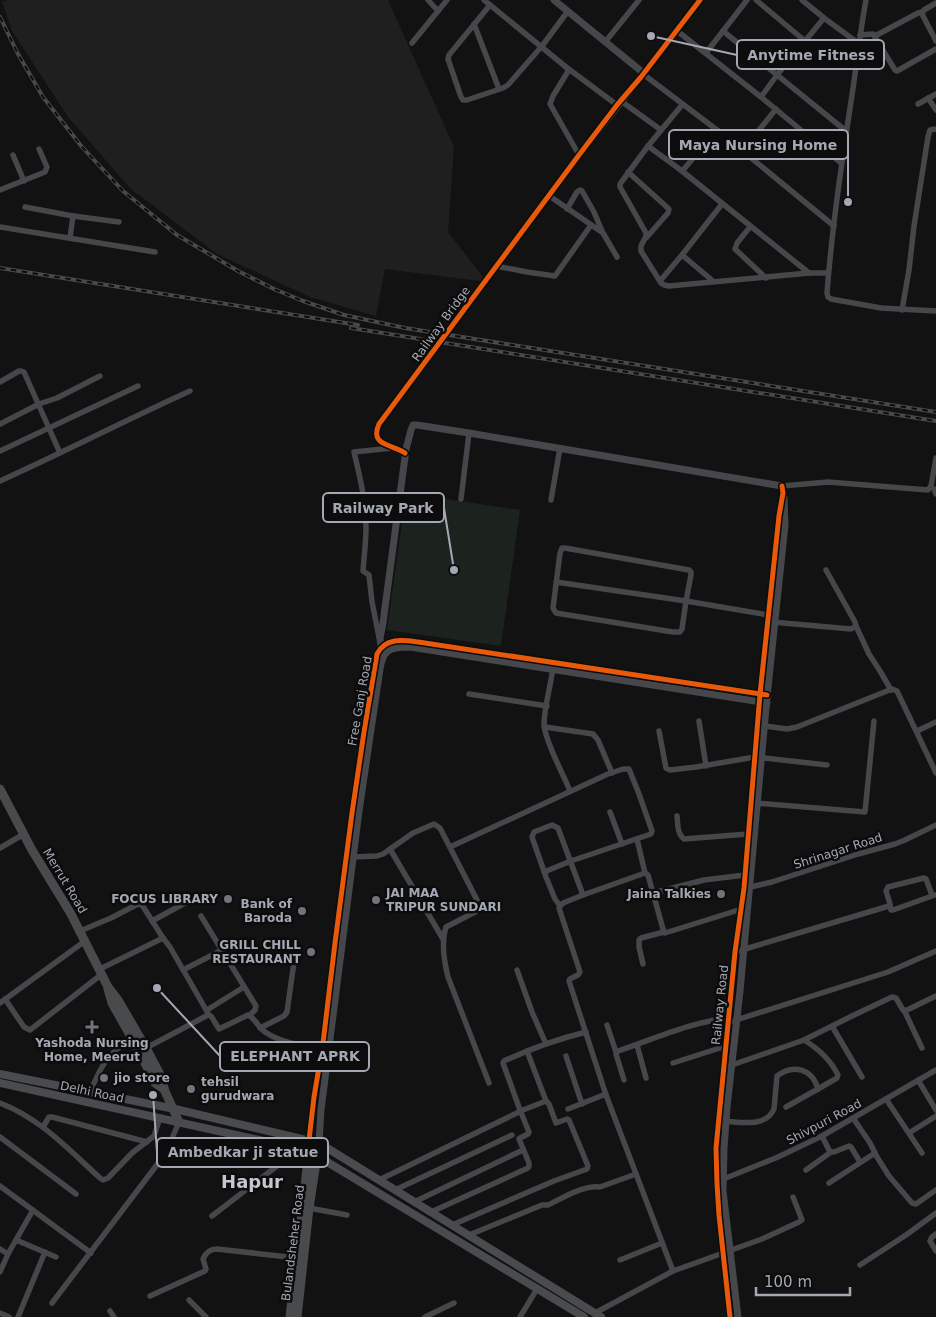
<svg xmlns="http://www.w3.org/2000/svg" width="936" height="1317" font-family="'DejaVu Sans',sans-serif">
<rect width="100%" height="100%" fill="#121212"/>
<!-- built -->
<polygon fill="#1f1f20" points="8,0 388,0 454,147 448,232 487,282 385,269 376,316 310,297 217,254 131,189 68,117 12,31 2,2"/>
<!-- green -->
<polygon fill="#1c221d" points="406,493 520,510 501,646 387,630"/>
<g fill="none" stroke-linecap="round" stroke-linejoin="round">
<!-- minor -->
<g stroke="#46474b" stroke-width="5.5">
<polyline points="428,0 438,11"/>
<polyline points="484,0 566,67 568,70 567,73 553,96 550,104 579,155"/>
<polyline points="700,0 643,74 717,130 834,226"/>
<polyline points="756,0 805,41"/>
<polyline points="802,0 824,18 858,43"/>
<path d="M866 0C860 32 857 63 852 95 842 161 832 227 827 293L828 297 831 299 881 308 936 311"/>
<polyline points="936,3 924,10 922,14 936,41"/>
<polyline points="490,5 449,55 448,59 461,97 463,100 467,100 503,88 508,85 542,46 568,11"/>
<polyline points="474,24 499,89"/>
<polyline points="676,30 761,97 841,163"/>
<polyline points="723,31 846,131"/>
<polyline points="860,35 873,34 895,70 897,71 936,49"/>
<polyline points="875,36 918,13 922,12"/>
<polyline points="606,41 639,0"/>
<polyline points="412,43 447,0"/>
<polyline points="706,53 747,0"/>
<polyline points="566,67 617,105"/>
<polyline points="761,97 777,75 824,18"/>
<polyline points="928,98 936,110"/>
<polyline points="621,101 661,130"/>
<polyline points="918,104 936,94"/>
<polyline points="717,130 684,169 682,171 648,146 620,184 620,187 646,233 646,236 641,246 641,251 661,283 664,285 669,286 809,273 828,273"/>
<polyline points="648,146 682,105"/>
<polyline points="742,151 776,109"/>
<polyline points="13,155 24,181"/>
<polyline points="682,171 809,273"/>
<polyline points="628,172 669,209 668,213 646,238"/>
<polyline points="0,190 45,172 47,167 39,149"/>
<polyline points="548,195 603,233 617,257"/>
<polyline points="25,207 73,216"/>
<polyline points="567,209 577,192 580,190 582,191 594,212 602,231"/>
<polyline points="0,227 155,252"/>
<polyline points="750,227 737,243 735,249 766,278"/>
<polyline points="70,238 73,216 119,222"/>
<polyline points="682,255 713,281"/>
<polyline points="496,266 527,272 555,276 591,225"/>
<polyline points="660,281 682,255 722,204"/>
<polyline points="902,310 909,270 914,226 928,137 930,130 936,129"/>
<polyline points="0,382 19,371 21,371 24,372 60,453"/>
<polyline points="0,424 39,404 57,398 100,376"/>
<polyline points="0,451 138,386"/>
<path d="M0 481C64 452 126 420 190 391"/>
<polyline points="782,486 828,482 928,490 931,486 936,458"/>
<polyline points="934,489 936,494"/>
<polyline points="461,499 469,433"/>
<polyline points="551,500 560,448"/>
<polyline points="556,582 686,601 682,629 680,632 673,632 556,613 553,608 560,553 562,548 565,548 689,570 691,572 691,575 686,601 768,615"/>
<polyline points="772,622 851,629 856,626 855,622 826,570"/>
<polyline points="856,626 869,654 880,671 891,690"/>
<path d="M379 637 372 602 369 575 363 571C364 556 366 542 366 528 366 502 360 477 354 452L392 448"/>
<path d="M553 667C551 686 544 706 544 725 545 741 564 776 570 791"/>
<polyline points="469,694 547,706"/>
<polyline points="699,721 706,766"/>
<polyline points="765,726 787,729 797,727 892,689 897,691 936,773"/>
<polyline points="545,727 593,734 598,740 612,773"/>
<polyline points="659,731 666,768 670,770 696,767 755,757 827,765"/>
<polyline points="917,731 936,722"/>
<polyline points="755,803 865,812 874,721"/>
<polyline points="610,812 622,844"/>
<path d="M677 816C678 824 677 834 684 839L748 834"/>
<polyline points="637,839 645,873"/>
<polyline points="450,847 608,774 623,769 629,769 639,794 652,831 651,834 571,861 544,872"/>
<polyline points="0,848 24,834"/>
<polyline points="390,849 443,939"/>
<path d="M353 857 377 856 383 854 413 833 434 824 440 828 479 904 480 907 477 911 446 927C441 942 444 961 448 977L489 1083"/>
<polyline points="746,888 772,882 858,854 895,844 905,840 936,825"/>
<polyline points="653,893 704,880 745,875"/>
<polyline points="890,905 891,910 893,910 932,896"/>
<polyline points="560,906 555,899 546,877 532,837 534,832 552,825 558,828 583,895"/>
<polyline points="201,916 256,1006 255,1010 250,1015"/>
<polyline points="152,921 196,897"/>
<polyline points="80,931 111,918 138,904 142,905 144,908 163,938"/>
<polyline points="735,952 889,906 890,904 886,891 888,887 924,878 926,879 932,895 936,895"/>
<polyline points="643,964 639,947 639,940 641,938 664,932"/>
<polyline points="100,969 163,938 170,947 209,1015"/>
<polyline points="183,970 222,950"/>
<polyline points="517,970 532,1012 546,1044"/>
<polyline points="5,999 24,1027 30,1030 102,974"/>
<polyline points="0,1003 85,941"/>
<polyline points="207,1010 244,987"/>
<polyline points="904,1010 922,1048"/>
<polyline points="733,1021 888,972 936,951"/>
<polyline points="607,1025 616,1052"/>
<polyline points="832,1026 862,1077"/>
<polyline points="260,1028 284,1016 287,1012 294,962"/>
<path d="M804 1040C819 1049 830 1059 838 1075L837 1078 818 1089"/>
<polyline points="637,1045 646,1078"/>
<path d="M146 1048 208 1015 211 1016 219 1029 248 1015C255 1018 258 1027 265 1032 281 1043 303 1045 322 1050"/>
<polyline points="527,1051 546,1101"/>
<polyline points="566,1056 582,1104"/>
<polyline points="673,1063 726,1046"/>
<polyline points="729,1066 804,1040 852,1016 892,997 896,998 903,1010 905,1011 936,996"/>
<path d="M624 1080 616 1054 618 1051C654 1039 690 1022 729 1018"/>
<polyline points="918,1080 936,1110"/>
<path d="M90 1092C101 1066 107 1054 132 1038"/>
<polyline points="886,1099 922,1153"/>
<path d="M0 1103C40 1118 69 1150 100 1178L103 1180 108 1178 132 1153 154 1136 160 1118"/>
<polyline points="568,1109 606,1094"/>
<polyline points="853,1118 870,1143 877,1157 889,1176 912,1203 916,1204 936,1190"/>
<path d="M723 1121C740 1122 766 1128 774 1109L777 1076C793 1064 812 1068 818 1089L786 1107"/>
<polyline points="43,1127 49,1117 52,1117 147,1142"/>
<polyline points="909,1133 936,1116"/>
<polyline points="822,1136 829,1150 831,1152 834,1152 849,1146 851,1147 860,1162"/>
<polyline points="0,1137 76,1194"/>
<polyline points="806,1170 831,1152"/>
<polyline points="379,1180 521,1111"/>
<polyline points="721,1180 778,1157 822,1136 936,1070"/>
<polyline points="829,1183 875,1153"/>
<polyline points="0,1186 91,1253"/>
<polyline points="395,1190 512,1135"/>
<polyline points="414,1202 523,1150"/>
<polyline points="309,1208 347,1215"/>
<polyline points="431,1212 528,1168 529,1166 529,1163 519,1139 520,1138 528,1134 529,1132 520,1110"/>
<polyline points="212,1216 299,1149"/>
<path d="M452 1225 554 1181 587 1169 588 1166 569 1120 567 1119 556 1123 549 1104 546 1101 523 1110H520L503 1063 504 1061C530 1049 558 1039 586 1032"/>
<polyline points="936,1234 932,1237 930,1241 936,1251"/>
<path d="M469 1235 542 1205H548C563 1198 583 1185 600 1187L636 1174"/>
<polyline points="16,1240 56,1257"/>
<polyline points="0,1249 8,1254"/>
<polyline points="620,1260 662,1243"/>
<polyline points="860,1265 906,1235 936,1213"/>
<polyline points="673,1271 606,1095 569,981 570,979 578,975 580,972 559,908 560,906 563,903 583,895 645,873 648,875 663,929 665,933 745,908"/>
<polyline points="0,1272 8,1254 33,1210"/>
<path d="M150 1296 205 1271 206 1269 203 1259C206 1252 210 1249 217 1249L297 1258"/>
<polyline points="189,1300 206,1317"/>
<polyline points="52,1303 156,1166 167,1150 179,1122"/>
<polyline points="110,1311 114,1317"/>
<polyline points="0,1313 9,1317"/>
<polyline points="595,1313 673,1271 762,1239 799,1222 802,1220 793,1197"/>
<polyline points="18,1317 45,1252"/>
<polyline points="425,1317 454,1303"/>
<polyline points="520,1317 537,1289"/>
</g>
<!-- tertiary -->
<g stroke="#46474b" stroke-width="7">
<polyline points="491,273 579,155 643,74 641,71 554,0"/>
<path d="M405 453C392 444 369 446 379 424L407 386"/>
<polyline points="381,647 380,638 383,623 405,457 405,453 411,430 413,425 417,425 469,433 782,486 783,493 779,516 760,694 744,888 735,952 716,1148 717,1184 719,1215 730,1317"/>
<path d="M309 1140 314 1097 323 1043 335 943 352 813 364 732 377 654C387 635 407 641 425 643L767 695"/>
<path d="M319 1143 321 1110 359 811 380 669C383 649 390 647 410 647L767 703"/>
<polyline points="738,1317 723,1191 724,1149 727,1107 740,991 767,697 785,525 784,498"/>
</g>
<!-- secondary -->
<g stroke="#4a4b4f" stroke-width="8">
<polyline points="0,1074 175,1109 319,1143 601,1317"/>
<polyline points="0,1083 309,1151 584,1317"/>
</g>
<!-- primary -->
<g stroke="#494a4c" stroke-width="9">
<polyline points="0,789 32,850 71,914 108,987 118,1000 146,1048 163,1080 164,1089 179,1122"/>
<polyline points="108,989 112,1003 139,1051 155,1083 164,1089"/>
<polyline points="290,1317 309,1151 309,1140"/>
<polyline points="297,1317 309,1208 319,1143"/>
</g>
<defs>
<g id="rail">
<polyline points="0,17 18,54 43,97 82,147 123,191 177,235 238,271 274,289 303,301 344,315 405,328 936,412"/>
<polyline points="0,268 358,325"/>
<polyline points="351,328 936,421"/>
</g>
</defs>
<!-- rail casing -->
<use href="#rail" stroke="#48494b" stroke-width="4"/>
<!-- rail -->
<use href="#rail" stroke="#0c0c0d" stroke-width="2" stroke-dasharray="5.5" stroke-linecap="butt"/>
<!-- tertiary-bridge -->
<polyline stroke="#46474b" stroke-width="7" points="407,386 491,273"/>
<defs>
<g id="cycleway">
<path d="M405 453C392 444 369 446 379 424L579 155 617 105 641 77 700 0"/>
<path d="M309 1140 314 1097 323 1043 335 943 352 813 364 732 377 654C387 635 407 641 425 643L767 695"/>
<polyline points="730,1317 719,1215 717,1184 716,1148 735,952 744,888 760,694 779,516 783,493 782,486"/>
</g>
</defs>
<!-- cycleway casing -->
<use href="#cycleway" stroke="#0c0c0d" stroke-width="8"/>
<!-- cycleway -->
<use href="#cycleway" stroke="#e8590c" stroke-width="5"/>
</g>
<!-- markers -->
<g fill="#71747a" stroke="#0c0c0d" stroke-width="2">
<circle cx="721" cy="894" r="5"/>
<circle cx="228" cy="899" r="5"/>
<circle cx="376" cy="900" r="5"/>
<circle cx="302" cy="911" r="5"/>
<circle cx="311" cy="952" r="5"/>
<path d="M89.5 1019.5h5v5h5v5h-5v5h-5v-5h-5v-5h5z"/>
<circle cx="104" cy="1078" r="5"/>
<circle cx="191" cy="1089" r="5"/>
</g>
<g text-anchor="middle" stroke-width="5" stroke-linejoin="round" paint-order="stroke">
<!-- street labels -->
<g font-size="12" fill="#a4a8b2" stroke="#0c0c0d">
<text transform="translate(441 324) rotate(-54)" y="4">Railway Bridge</text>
<text transform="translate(360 701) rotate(-80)" y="4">Free Ganj Road</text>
<text transform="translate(838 851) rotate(-18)" y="4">Shrinagar Road</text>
<text transform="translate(65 881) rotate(59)" y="4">Merrut Road</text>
<text transform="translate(720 1005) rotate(-84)" y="4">Railway Road</text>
<text transform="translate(92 1092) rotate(12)" y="4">Delhi Road</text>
<text transform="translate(824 1122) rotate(-28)" y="4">Shivpuri Road</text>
<text transform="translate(293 1243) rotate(-83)" y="4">Bulandsheher Road</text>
</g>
<!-- poi labels -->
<g font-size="12" font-weight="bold" fill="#a4a8b2" stroke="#0c0c0d" text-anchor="end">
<text x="386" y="897" text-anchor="start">JAI MAA<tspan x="386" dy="14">TRIPUR SUNDARI</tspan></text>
<text x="711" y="898">Jaina Talkies</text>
<text x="218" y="903">FOCUS LIBRARY</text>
<text x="292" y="908">Bank of<tspan x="292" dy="14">Baroda</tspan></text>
<text x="301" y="949">GRILL CHILL<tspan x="301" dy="14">RESTAURANT</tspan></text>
<text x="92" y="1047" text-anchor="middle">Yashoda Nursing<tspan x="92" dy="14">Home, Meerut</tspan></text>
<text x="114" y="1082" text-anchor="start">jio store</text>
<text x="201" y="1086" text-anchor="start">tehsil<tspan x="201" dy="14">gurudwara</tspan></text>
</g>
<!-- district labels -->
<g font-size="18" font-weight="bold" fill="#c5c7ce" stroke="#0c0c0d">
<text x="252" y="1188">Hapur</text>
</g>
</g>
<!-- callouts -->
<path fill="none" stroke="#a4a8b2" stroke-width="2" d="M651 36L737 55M848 202L848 145M454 570L444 508M157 988L220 1056M153 1095L157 1152"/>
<g fill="#a4a8b2" stroke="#0c0c0d" stroke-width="2">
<circle cx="651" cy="36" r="5"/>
<circle cx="848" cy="202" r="5"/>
<circle cx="454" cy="570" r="5"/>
<circle cx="157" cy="988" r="5"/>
<circle cx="153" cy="1095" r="5"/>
</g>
<g fill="#0c0c0d" stroke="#a4a8b2" stroke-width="2">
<rect x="737" y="40" width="147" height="29" rx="5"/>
<rect x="669" y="130" width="179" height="29" rx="5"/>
<rect x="323" y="493" width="121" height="29" rx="5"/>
<rect x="220" y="1042" width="149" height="29" rx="5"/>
<rect x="157" y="1138" width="171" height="29" rx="5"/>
</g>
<g font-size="14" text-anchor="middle" font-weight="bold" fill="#a4a8b2">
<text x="811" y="60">Anytime Fitness</text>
<text x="758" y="150">Maya Nursing Home</text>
<text x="383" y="513">Railway Park</text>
<text x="295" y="1061">ELEPHANT APRK</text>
<text x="243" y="1157">Ambedkar ji statue</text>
</g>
<!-- scale -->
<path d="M756 1287v8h94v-8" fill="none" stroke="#a4a8b2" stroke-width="2.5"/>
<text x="764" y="1287" font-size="15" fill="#a4a8b2" stroke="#0c0c0d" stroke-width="4" paint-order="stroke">100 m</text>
</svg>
